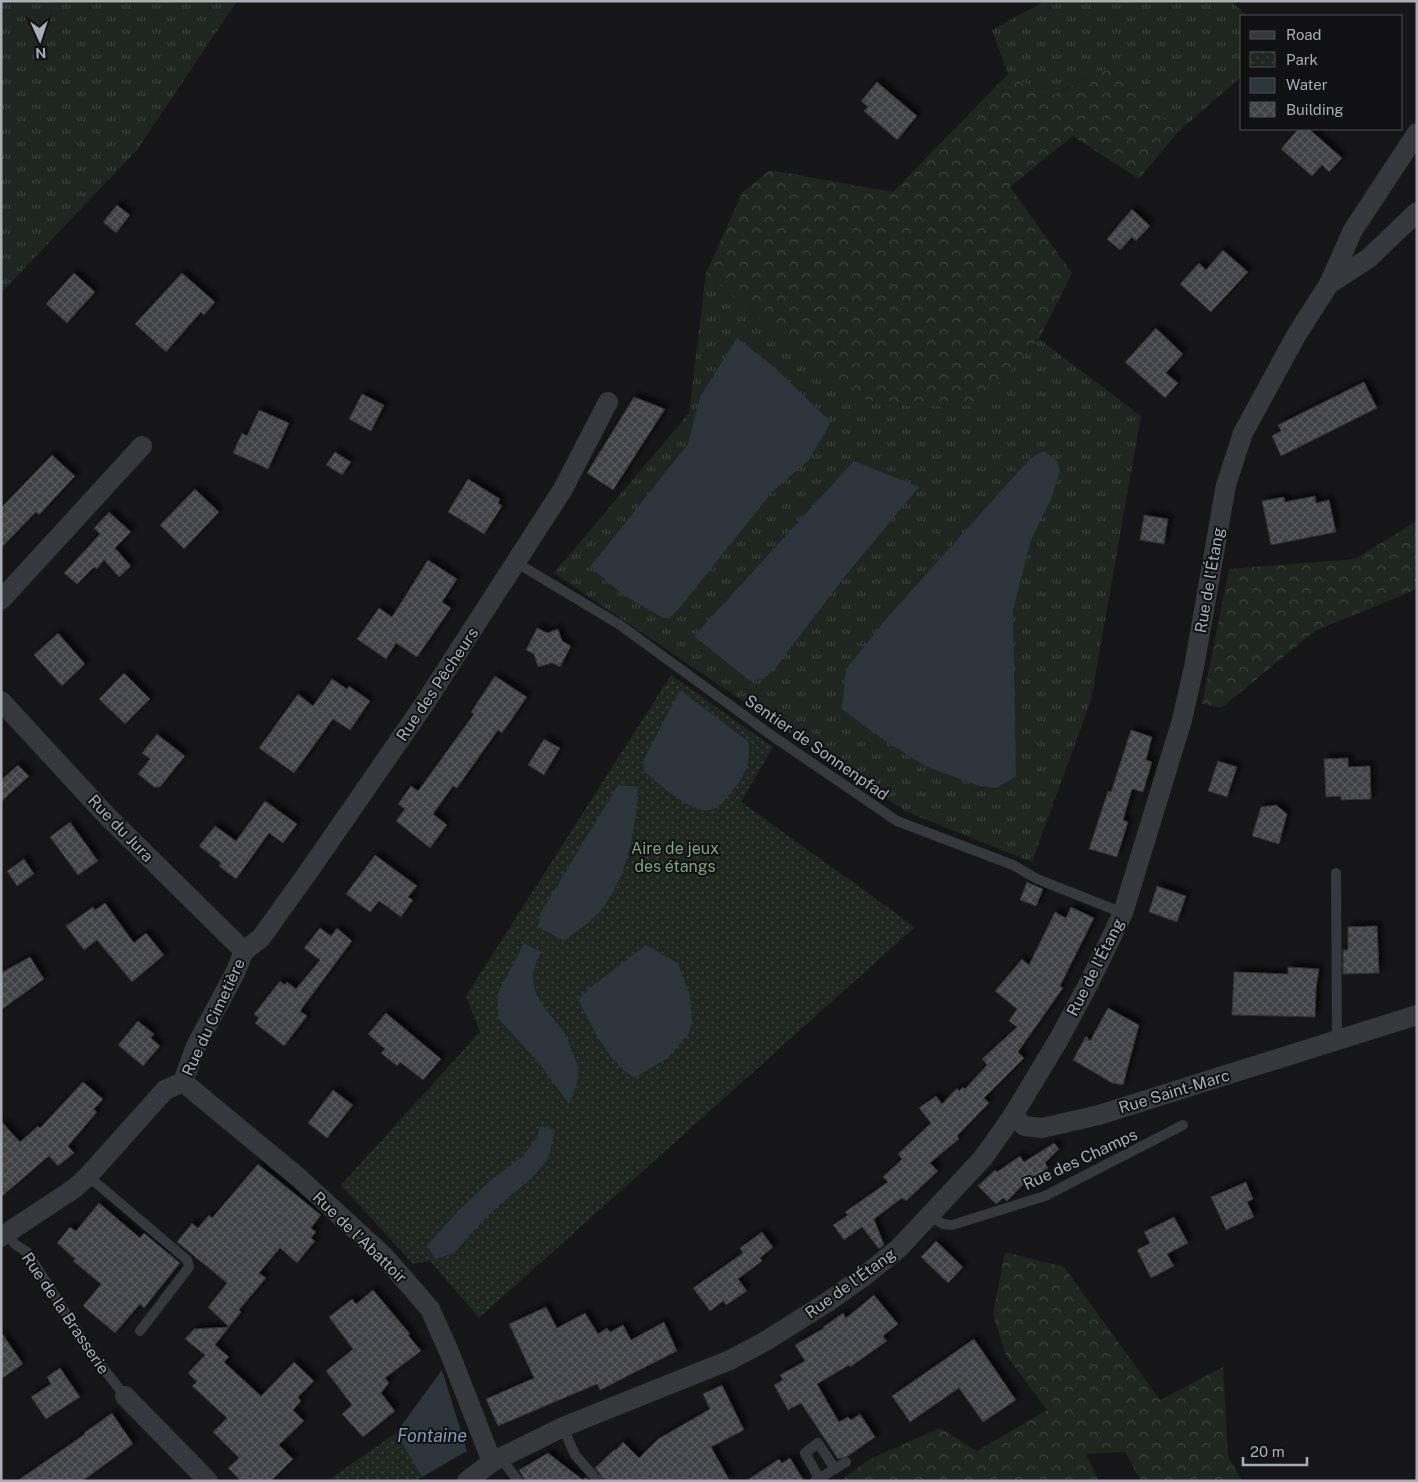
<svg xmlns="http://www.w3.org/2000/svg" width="1418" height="1482" font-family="'Public Sans',sans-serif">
<defs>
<pattern id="grass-tufts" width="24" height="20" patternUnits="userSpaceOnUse" patternTransform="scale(1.25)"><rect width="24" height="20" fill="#1e261f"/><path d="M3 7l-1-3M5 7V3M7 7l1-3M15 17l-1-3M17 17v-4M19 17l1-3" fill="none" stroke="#3c433d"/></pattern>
<pattern id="forest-crowns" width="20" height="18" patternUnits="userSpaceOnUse" patternTransform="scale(1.25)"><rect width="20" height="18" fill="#1e261f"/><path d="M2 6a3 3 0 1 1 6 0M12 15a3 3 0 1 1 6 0" fill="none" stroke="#3c433d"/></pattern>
<pattern id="park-dots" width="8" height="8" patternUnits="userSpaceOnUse" patternTransform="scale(1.25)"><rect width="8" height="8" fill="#1e261f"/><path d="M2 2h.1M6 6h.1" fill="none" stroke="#3c433d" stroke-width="1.8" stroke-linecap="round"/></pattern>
<pattern id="building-cross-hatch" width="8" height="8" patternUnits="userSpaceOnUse" patternTransform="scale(1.25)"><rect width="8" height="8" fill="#404145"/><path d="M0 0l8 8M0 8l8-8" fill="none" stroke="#595a5e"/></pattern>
<filter id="shadow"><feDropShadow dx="4.5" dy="-4.5" stdDeviation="2.5" flood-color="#0009"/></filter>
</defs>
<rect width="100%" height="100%" fill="#161618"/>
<!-- grass -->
<g fill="url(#grass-tufts)">
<polygon points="1,1 237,1 137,150 1,293"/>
<polygon points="1045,1 1231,1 1248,16 1242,16 1242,76 1178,132 1107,68 1050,96 1008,74 992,30"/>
<polygon points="706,273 848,397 977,406 1039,339 1141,416 1091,700 1032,862 905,811 554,573 689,413"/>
</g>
<!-- forest -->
<g fill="url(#forest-crowns)">
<polygon points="1107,68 1178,132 1139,179 1073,136 1010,187 1072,273 1039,339 977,406 910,406 848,397 706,273 742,193 770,170 893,192 1008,74 1051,96"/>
<polygon points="1417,521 1417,589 1315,631 1221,708 1202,704 1229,569 1355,559"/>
<polygon points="1005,1252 1064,1267 1160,1400 1223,1367 1228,1456 1242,1481 1141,1481 1125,1452 1086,1454 1099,1481 840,1481 870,1459 940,1428 977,1451 1047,1410 1006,1355 993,1314"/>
</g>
<!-- park -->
<g fill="url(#park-dots)">
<polygon points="671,675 773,747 741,802 915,927 479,1318 430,1261 413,1264 341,1185 480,1032 466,996"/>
<polygon points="396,1433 422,1477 416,1481 327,1481"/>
</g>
<!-- water -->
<g fill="#2c353c">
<polygon points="737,338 775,368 831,422 809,460 772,492 678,610 669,618 663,618 625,596 590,567 688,444 700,397"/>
<polygon points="1044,451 1057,461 1060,471 1051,499 1031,540 1013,610 1016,776 997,788 979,786 925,766 881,738 842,709 846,669 887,618 1027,462 1034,456"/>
<polygon points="854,461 919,487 846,575 774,670 763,679 750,681 694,636"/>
<path d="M680 690 749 742C750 764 747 774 732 791 726 798 719 809 709 810 691 813 657 783 644 771V759Z"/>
<path d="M618 785 638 787C636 827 629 869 607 902 598 917 577 931 564 941L538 927 540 914Z"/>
<path d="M524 943 541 952C521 991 544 1004 565 1034 568 1039 570 1046 572 1052 575 1058 579 1067 578 1074 578 1085 573 1095 569 1104L539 1063 498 1018V993Z"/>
<path d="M646 945 678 963 690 996 692 1023 688 1035 667 1058 635 1078C607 1062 593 1027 578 1000L587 990Z"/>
<polygon points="540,1126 555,1130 548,1159 531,1179 498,1206 472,1232 455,1253 435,1259 427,1245 458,1211 492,1179 523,1156 537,1138"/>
<polygon points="442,1370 467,1451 422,1477 396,1433"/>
</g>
<!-- building -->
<g fill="url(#building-cross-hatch)" stroke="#303034" filter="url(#shadow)">
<polygon points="877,82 917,116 897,140 864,111 868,107 861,101"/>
<polygon points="1298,129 1309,129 1342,158 1329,172 1322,165 1312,176 1281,149"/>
<polygon points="117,205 130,215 116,233 103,222"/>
<polygon points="1132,209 1150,226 1136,241 1132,237 1120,250 1107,239"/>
<polygon points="1223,250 1248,272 1211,312 1180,284 1199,263 1206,270"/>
<polygon points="74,273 95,292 67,323 46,304"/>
<polygon points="182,273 215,302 204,315 201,312 166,352 135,324"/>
<polygon points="1156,328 1183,354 1166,373 1178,383 1165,398 1125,362"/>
<polygon points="1364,382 1377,408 1281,456 1272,436 1281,431 1278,425"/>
<polygon points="362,394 384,405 371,431 349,419"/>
<polygon points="634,397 665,409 613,490 587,473"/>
<polygon points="259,410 289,423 268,469 233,453 242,433 247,436"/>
<polygon points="335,452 351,462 342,475 326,465"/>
<polygon points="52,455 75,476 39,515 36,512 1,548 1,508"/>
<polygon points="468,479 500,499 498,503 502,506 484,534 448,512"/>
<polygon points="195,489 219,512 184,549 160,525"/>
<polygon points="1315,496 1316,503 1329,500 1336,532 1271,545 1262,501 1284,497 1285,502"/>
<polygon points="109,512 131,532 115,548 131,566 119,577 104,560 97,569 94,567 77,584 64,573 100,534 94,528"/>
<polygon points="1144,515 1168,519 1164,544 1140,540"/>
<polygon points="428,560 457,579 442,602 451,608 417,657 396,643 386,659 357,639 379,608 392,617"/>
<polygon points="537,628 547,633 558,629 562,641 571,646 560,667 552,663 538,667 534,654 526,650"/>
<polygon points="58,633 85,664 62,686 34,655"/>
<polygon points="124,673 150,699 125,724 99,699"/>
<polygon points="495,676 527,697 502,733 498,730 457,788 453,786 433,814 447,825 430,848 396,821 405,809 398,804 411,786 418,791 474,714 471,712"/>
<polygon points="332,679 347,689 349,686 370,701 350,730 333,719 294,773 259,748 298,694 313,706"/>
<polygon points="1131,730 1152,737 1146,760 1152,762 1143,792 1132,789 1123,820 1128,822 1117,857 1089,849 1108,791 1111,792"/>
<polygon points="157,734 185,756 160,787 154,787 138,774 150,759 142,753"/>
<polygon points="544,739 560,748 544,775 528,765"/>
<polygon points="1348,758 1348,767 1370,766 1371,799 1341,800 1341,796 1326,797 1324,759"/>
<polygon points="1218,761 1237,767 1227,797 1208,791"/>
<polygon points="18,765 29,776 1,802 1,780"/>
<polygon points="265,801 297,824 283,843 269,833 236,879 219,866 221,863 199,846 215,826 236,841"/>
<polygon points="1276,805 1287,814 1279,844 1252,836 1261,807"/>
<polygon points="70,822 98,861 78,875 50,837"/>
<polygon points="375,855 417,886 408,897 413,900 401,917 379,901 370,912 346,894"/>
<polygon points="24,859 34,874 17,886 7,871"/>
<polygon points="1027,882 1043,889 1036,906 1020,900"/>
<polygon points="1157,886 1186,896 1177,922 1149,912"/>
<polygon points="105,903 134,943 146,933 164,955 132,982 97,940 84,950 66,926 93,907 95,910"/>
<polygon points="1071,907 1094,918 1060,986 1063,988 1018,1052 1024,1058 984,1098 989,1103 957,1136 959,1139 930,1163 938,1171 906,1201 902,1198 874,1219 884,1245 879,1249 862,1227 844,1240 833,1225 848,1215 845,1212 888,1182 883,1177 902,1159 898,1154 931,1123 919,1108 936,1096 942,1104 957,1088 959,1091 963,1087 965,1089 987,1065 982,1059 1017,1027 1009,1021 1017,1009 995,991 1022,959 1029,965 1055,912 1066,918"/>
<polygon points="1377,926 1379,973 1343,974 1343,950 1348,950 1348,927"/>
<polygon points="320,928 331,936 337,928 352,941 300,1011 307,1016 284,1046 255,1023 259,1018 254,1014 280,981 285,985 287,982 296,989 320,960 304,948"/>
<polygon points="30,957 44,979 1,1010 1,973"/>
<polygon points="1288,967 1319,969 1316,989 1315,1017 1232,1015 1234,972 1288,974"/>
<polygon points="1108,1008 1139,1025 1123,1085 1112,1083 1073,1060 1086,1036 1090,1041"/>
<polygon points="386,1013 441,1059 423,1080 400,1062 397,1066 381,1053 385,1049 368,1034"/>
<polygon points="138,1021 154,1034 151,1038 160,1046 143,1066 118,1045"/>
<polygon points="83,1082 103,1099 94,1109 97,1112 68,1146 74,1153 58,1166 49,1156 1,1197 1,1121 20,1142 38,1126 40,1128"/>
<polygon points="333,1090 353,1105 327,1138 308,1123"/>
<polygon points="1054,1143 1059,1149 1045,1163 1048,1168 1026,1182 1007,1201 1003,1198 996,1204 978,1186 995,1170 997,1172 1020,1156 1024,1162"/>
<polygon points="258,1164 321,1215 311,1228 316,1232 311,1238 315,1241 297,1263 280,1248 259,1273 266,1278 239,1310 241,1312 215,1345 229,1357 224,1362 261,1396 294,1362 314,1381 298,1397 301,1401 293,1410 304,1421 279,1445 293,1459 271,1481 241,1481 228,1468 239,1458 213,1432 227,1418 192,1386 197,1382 188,1373 205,1355 185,1339 194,1329 229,1327 208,1307 227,1283 177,1242 192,1223 198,1228 209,1215 212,1218"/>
<polygon points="1246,1182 1253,1199 1247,1202 1254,1217 1226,1230 1211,1197"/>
<polygon points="99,1203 140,1238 144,1233 180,1263 144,1308 140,1304 115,1333 83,1306 101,1284 73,1261 75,1259 57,1243 70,1227 76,1231"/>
<polygon points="1174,1217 1188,1243 1167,1254 1174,1266 1151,1278 1137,1250 1150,1243 1144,1232"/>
<polygon points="762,1232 773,1247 760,1258 762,1261 738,1279 747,1291 726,1305 723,1301 710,1311 693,1288 743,1253 740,1248"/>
<polygon points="936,1241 963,1267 948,1283 921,1257"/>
<polygon points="373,1290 410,1334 408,1335 421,1351 385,1378 389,1383 381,1393 395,1411 363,1437 342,1414 352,1405 326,1371 353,1349 329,1317 352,1299 356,1304"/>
<polygon points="874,1295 898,1324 883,1336 887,1341 850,1367 849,1365 817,1384 839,1422 848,1417 851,1420 860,1414 875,1437 848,1456 838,1459 801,1403 788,1410 774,1385 783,1380 780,1375 805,1361 795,1345 824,1328 823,1327 843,1313 846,1318"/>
<polygon points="546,1307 557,1328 585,1313 598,1334 607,1328 610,1332 623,1325 631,1340 664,1322 677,1351 600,1390 597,1384 498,1426 486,1399 534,1378 509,1324"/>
<polygon points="1,1332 23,1364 1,1379"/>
<polygon points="974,1339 1016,1400 983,1422 959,1388 910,1422 892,1396"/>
<polygon points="60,1368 80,1397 46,1419 31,1397 51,1384 47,1377"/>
<polygon points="722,1385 744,1430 711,1447 730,1481 605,1481 595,1468 615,1449 616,1450 623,1442 639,1458 658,1439 710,1409 703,1394"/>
<polygon points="112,1413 133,1444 92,1474 82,1481 17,1481 85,1434 84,1433"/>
<polygon points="548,1453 583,1480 586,1477 589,1481 525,1481 519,1470"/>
<polygon points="790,1458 804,1481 746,1481 779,1459 782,1463"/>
</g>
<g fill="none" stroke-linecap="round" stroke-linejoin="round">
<!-- service -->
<g stroke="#37383d" stroke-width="10">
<polyline points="517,563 620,625 771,735 897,821 1013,865 1037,879 1123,913"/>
<polyline points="1336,873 1337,1041"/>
<polyline points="88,1176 187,1260 189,1267 140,1331"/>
<polyline points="930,1216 943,1224 952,1225 1045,1196 1183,1125"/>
<polyline points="6,1234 16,1245 27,1252 89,1350 125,1396"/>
<polyline points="563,1427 575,1455 598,1481"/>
<polyline points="501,1458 518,1481"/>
<polyline points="819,1478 805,1453 818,1443 835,1469"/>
<polyline points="815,1481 846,1462"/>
</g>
<!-- minor -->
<g stroke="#37383d" stroke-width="20">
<polyline points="1329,284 1369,258 1417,212"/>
<polyline points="1,600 142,446"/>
<polyline points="1,701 107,816 244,951"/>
<polyline points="183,1082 299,1178 384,1256 430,1309 450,1354 492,1462"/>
<polyline points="1012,1117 1025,1126 1042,1128 1099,1115 1417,1015"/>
<polyline points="1,1237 75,1188 88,1176 165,1090 183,1082 196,1046 235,973 244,951 261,938 311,868 423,706 563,489 608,402"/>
<polyline points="125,1396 208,1481"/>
<polyline points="467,1481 492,1462 563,1427 730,1360 764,1342 826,1303 863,1277 899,1248 983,1158 1012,1117 1059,1039 1089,983 1123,913 1182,720 1194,667 1226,485 1243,433 1297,334 1329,284 1353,230 1417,133"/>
</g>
</g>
<g text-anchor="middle" stroke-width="4" stroke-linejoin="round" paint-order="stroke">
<!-- street labels -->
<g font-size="16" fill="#a8adb8" stroke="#111113">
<text transform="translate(1209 580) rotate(-80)" y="6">Rue de l'Étang</text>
<text transform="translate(437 684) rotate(-56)" y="6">Rue des Pêcheurs</text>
<text transform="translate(817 747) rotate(35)" y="6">Sentier de Sonnenpfad</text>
<text transform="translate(121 828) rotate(46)" y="6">Rue du Jura</text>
<text transform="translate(1095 967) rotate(-63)" y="6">Rue de l'Étang</text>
<text transform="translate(213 1017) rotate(-65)" y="6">Rue du Cimetière</text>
<text transform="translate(1174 1091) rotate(-17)" y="6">Rue Saint-Marc</text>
<text transform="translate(1080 1159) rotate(-25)" y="6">Rue des Champs</text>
<text transform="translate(360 1237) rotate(44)" y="6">Rue de l'Abattoir</text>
<text transform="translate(850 1283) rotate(-36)" y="6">Rue de l'Étang</text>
<text transform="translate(66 1313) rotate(56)" y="6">Rue de la Brasserie</text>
</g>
<!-- park labels -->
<g font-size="16" fill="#7fa381" stroke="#111113">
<text x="675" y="854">Aire de jeux<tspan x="675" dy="18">des étangs</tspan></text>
</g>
<!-- water labels -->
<g font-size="18" font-style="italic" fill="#7f9bb3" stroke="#111113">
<text x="432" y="1442">Fontaine</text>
</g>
</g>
<!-- border -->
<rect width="1418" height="1482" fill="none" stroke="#a8adb8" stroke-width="5"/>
<!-- legend -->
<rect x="1240" y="15" width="162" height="115" fill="#111113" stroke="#4d4f55"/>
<rect x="1250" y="31" width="25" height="8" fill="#37383d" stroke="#4d4f55"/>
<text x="1286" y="40" font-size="15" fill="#a8adb8">Road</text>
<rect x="1250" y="52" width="25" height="15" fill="url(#park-dots)" stroke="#4d4f55"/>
<text x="1286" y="65" font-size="15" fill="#a8adb8">Park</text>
<rect x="1250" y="78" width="25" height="15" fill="#2c353c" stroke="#4d4f55"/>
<text x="1286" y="90" font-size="15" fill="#a8adb8">Water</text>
<rect x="1250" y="102" width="25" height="15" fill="url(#building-cross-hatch)" stroke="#4d4f55"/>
<text x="1286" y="115" font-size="15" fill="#a8adb8">Building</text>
<!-- north arrow -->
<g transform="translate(40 40) rotate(177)" stroke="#111113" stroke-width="4" paint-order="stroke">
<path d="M0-4L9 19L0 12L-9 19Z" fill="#a8adb8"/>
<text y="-8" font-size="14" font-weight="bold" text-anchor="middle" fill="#a8adb8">N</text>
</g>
<!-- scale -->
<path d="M1243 1457v8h64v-8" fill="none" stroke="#a8adb8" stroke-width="2.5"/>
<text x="1250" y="1457" font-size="15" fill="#a8adb8" stroke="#111113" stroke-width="4" paint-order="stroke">20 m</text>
</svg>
